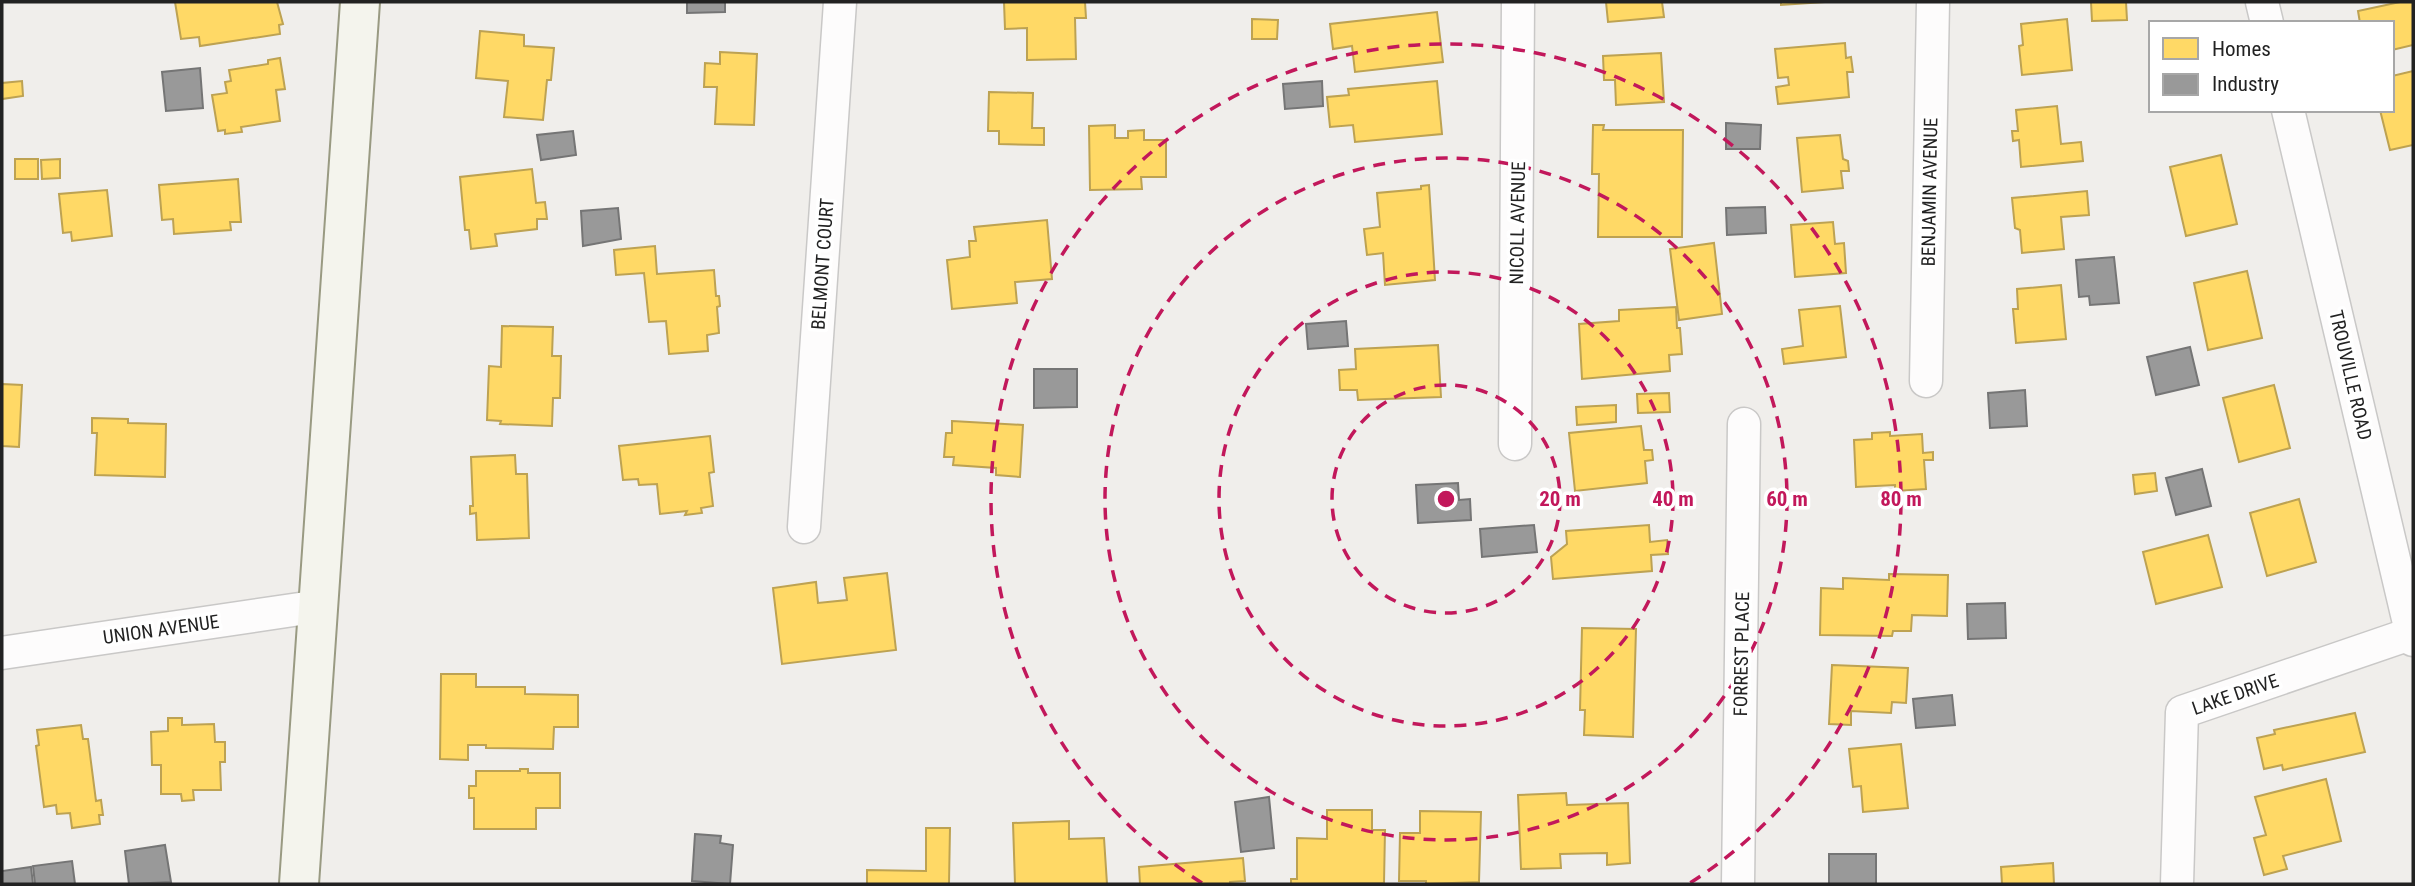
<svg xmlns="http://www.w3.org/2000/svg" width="2415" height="886" font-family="'Roboto Condensed',sans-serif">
<rect width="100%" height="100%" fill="#f0eeeb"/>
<!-- homes -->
<g fill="#ffd966" stroke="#bda252" stroke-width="2">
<polygon points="175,2 277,2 283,24 279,25 280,34 200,46 199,37 181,39"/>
<polygon points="1004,2 1085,2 1086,18 1075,18 1076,59 1027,60 1027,28 1005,29"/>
<polygon points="1606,2 1662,2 1664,17 1608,22"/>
<polygon points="1781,2 1825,2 1781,5"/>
<polygon points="2091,2 2126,2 2127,20 2092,21"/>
<polygon points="2400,2 2413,2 2413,45 2392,50 2392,23 2360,23 2358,11"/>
<polygon points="1437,12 1443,62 1355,72 1352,46 1333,49 1330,24"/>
<polygon points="1252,19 1278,20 1277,39 1252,39"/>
<polygon points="2067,19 2072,70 2022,75 2019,46 2023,45 2021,24"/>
<polygon points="480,31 524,35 524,46 554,48 551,80 547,80 543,120 504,117 508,81 476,78"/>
<polygon points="1845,43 1846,58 1851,57 1853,72 1847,72 1849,97 1778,104 1776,87 1789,85 1788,77 1778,78 1775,49"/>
<polygon points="720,52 757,54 754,125 715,124 717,87 704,87 705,63 720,64"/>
<polygon points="1661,53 1664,102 1616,105 1615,80 1604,80 1603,56"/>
<polygon points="280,58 285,89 276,90 280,121 241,127 242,132 225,134 225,130 218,131 212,95 227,93 225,82 231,81 229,70 268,64 268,60"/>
<polygon points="2413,71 2413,145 2390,150 2380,110 2392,110 2392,76"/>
<polygon points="22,81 23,96 2,99 2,83"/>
<polygon points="1437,81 1442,134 1355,142 1353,125 1330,127 1327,97 1349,95 1348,89"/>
<polygon points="989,92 1033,93 1032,128 1044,128 1044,145 999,144 999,131 988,131"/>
<polygon points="2057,106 2061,144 2081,142 2083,161 2021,167 2019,140 2013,141 2012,131 2018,131 2016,110"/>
<polygon points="1115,125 1115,138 1128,138 1128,131 1144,130 1144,140 1166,140 1166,177 1141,177 1142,189 1090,190 1089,126"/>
<polygon points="1593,125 1604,125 1603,130 1683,130 1682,237 1598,237 1599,174 1592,174"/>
<polygon points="1840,135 1843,159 1848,161 1849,171 1841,171 1843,188 1802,192 1797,138"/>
<polygon points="2221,155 2237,224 2186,236 2170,167"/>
<rect x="15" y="159" width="23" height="20"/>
<polygon points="60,159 60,178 42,179 41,160"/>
<polygon points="532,169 536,203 545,202 547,219 537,219 537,229 495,234 497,246 471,249 469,230 465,230 460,177"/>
<polygon points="238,179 241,222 230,222 231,230 174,234 173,219 162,220 159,185"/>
<polygon points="1429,185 1435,280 1385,285 1383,253 1367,255 1364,229 1380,227 1377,193 1421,189 1421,186"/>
<polygon points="107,190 112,236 72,241 71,232 63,233 59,194"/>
<polygon points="2087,191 2089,215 2061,217 2064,249 2022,253 2020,230 2015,228 2012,198"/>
<polygon points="1047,220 1052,279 1015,282 1017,303 952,309 947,260 970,257 969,241 976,241 974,227"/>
<polygon points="1833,222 1835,244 1844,243 1846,273 1795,277 1791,225"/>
<polygon points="1714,243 1722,314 1679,320 1670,249"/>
<polygon points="655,246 657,274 714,270 716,296 719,296 720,306 717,307 719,333 707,335 708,351 669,354 666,321 649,322 644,273 616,275 614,250"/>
<polygon points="2247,271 2262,338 2208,350 2194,283"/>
<polygon points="2061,285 2066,339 2016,343 2013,309 2018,309 2017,289"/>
<polygon points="1840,306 1846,357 1784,364 1782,349 1803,346 1799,310"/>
<polygon points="1676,307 1677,328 1680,328 1682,354 1669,355 1670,371 1582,379 1579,324 1619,321 1619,310"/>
<polygon points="502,326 553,327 552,356 561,356 560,398 553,398 552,426 500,424 501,421 487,420 489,366 501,367"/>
<polygon points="1438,345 1441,397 1358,400 1357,390 1340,390 1339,370 1356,369 1355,349"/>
<polygon points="2,384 22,385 19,447 2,446"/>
<polygon points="2274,385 2290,448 2239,462 2223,398"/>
<polygon points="1669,393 1670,412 1638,413 1637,394"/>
<polygon points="1616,405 1616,422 1577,425 1576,407"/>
<polygon points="92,418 128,419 128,423 166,424 165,477 95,475 97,433 92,433"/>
<polygon points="952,421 1023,425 1020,477 996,475 996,468 953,465 954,457 944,457 946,433 952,433"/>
<polygon points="1641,426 1644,450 1652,450 1653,460 1645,461 1647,483 1575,491 1569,433"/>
<polygon points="1890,432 1890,436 1922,434 1923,453 1933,452 1933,460 1924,460 1926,489 1895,491 1895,485 1856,487 1854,440 1872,439 1872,433"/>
<polygon points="710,436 714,472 709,473 713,506 701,508 702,513 685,515 687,511 660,514 657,484 639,485 638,479 623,480 619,446"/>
<polygon points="515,455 516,474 527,474 529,538 477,540 476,513 470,514 470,506 473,506 471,457"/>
<polygon points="2155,473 2157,491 2135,494 2133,475"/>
<polygon points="2299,499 2316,562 2267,576 2250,513"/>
<polygon points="1649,525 1650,542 1667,540 1668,554 1651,555 1652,571 1553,579 1551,557 1567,544 1566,531"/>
<polygon points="2208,535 2222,587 2156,604 2143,552"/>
<polygon points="887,573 896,650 782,664 773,588 816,582 818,603 847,600 844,578"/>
<polygon points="1889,574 1948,575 1947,616 1912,615 1911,631 1893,631 1892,636 1820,635 1821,588 1843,589 1843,578 1889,580"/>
<polygon points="1582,628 1636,629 1633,737 1584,735 1585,710 1580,710"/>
<polygon points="1832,665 1908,668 1906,703 1892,702 1891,713 1851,711 1851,725 1829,724"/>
<polygon points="441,674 476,674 476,687 525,687 525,694 578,695 578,727 554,727 553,749 486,748 486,745 468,745 468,760 440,759"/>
<polygon points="2355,713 2365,752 2283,770 2282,765 2264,769 2257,738 2275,734 2274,730"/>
<polygon points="168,718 182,718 182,725 214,724 215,742 225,742 225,762 220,762 221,790 193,790 194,800 182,801 181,794 161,794 161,765 152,765 151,732 168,731"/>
<polygon points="81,725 83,739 88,739 96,801 101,800 103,815 99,815 100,824 72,828 70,813 57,814 56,805 44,807 36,746 39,745 37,730"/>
<polygon points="1901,744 1908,808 1863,812 1861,786 1853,787 1849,749"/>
<polygon points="520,769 528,769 528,773 560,773 560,808 536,808 536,829 474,829 474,798 469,798 469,786 476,786 476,771 520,771"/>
<polygon points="2326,779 2341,841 2283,856 2287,869 2264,875 2254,838 2266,835 2255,797"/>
<polygon points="1566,793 1567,805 1628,803 1630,863 1607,865 1607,853 1560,854 1561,868 1521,869 1518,795"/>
<polygon points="1327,810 1372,810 1372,830 1385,830 1384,883 1291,884 1291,879 1297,879 1297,838 1327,839"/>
<polygon points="1420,811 1481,812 1479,882 1426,884 1426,881 1399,881 1400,833 1420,833"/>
<polygon points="1069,821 1069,839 1104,838 1107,884 1015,884 1013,823"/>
<polygon points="926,828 950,828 949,884 867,884 867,870 926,871"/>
<polygon points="1243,858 1245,881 1230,882 1230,884 1140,884 1139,867"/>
<polygon points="2053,863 2054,884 2002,884 2001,867"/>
</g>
<!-- industry -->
<g fill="#999" stroke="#757575" stroke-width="2">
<polygon points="687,2 725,2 725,12 687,13"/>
<polygon points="200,68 203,108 166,111 162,72"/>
<polygon points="1322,81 1323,106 1285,109 1283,84"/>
<polygon points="1726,123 1761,125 1760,149 1726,149"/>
<polygon points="573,131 576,155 541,160 537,135"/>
<polygon points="1765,207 1766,233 1727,235 1726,208"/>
<polygon points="618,208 621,239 583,246 581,211"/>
<polygon points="2114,257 2119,303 2090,305 2089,296 2079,297 2076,260"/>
<polygon points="1346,321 1348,346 1308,349 1306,324"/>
<polygon points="2190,347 2199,385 2156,395 2147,357"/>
<polygon points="1034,369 1077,369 1077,407 1034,408"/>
<polygon points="2025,390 2027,426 1990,428 1988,393"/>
<polygon points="2202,469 2211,506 2176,515 2166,478"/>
<polygon points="1458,483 1459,500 1470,499 1471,520 1418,523 1416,485"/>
<polygon points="1534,525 1537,552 1482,557 1480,529"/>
<polygon points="2005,603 2006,638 1968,639 1967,604"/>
<polygon points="1952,695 1955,725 1916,728 1913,699"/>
<polygon points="1269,797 1274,848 1241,852 1235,802"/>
<polygon points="695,834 721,836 720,843 733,845 730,884 692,881"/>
<polygon points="165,845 171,882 129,884 125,851"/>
<rect x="1829" y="854" width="47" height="30"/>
<polygon points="72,861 75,884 35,884 33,866"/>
<polygon points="31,867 33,884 2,884 2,871"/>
</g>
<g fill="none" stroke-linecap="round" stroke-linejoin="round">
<defs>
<g id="street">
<polyline points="2262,2 2267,23"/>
<polyline points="2288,110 2413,640"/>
<polyline points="1926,381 1933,2"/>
<polyline points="1515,444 1518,2"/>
<polyline points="804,527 840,2"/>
<polyline points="2,653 320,606"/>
<polyline points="1738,884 1744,424"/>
<polyline points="2177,884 2182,712 2413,633"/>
</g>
<polyline id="secondary" points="299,884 360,2"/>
</defs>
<!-- street casing -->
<use href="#street" stroke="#c9c8c7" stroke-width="35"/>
<!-- secondary casing -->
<use href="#secondary" stroke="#999a82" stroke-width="42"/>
<!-- street -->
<use href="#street" stroke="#fdfcfc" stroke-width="32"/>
<!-- secondary -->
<use href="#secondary" stroke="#f4f4ed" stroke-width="38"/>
</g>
<!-- distance rings -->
<g fill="none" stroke="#c2185b" stroke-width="3.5" stroke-dasharray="12 9">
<circle cx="1446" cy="499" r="114"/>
<circle cx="1446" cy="499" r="227"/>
<circle cx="1446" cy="499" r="341"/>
<path d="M1202 883A455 455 0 1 1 1690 883"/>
</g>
<g text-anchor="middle" stroke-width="7" stroke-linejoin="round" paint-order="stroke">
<!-- street labels -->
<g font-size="19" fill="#222" stroke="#fff">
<text transform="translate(1929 192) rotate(-89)" y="7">BENJAMIN AVENUE</text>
<text transform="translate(1517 223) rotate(-89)" y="7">NICOLL AVENUE</text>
<text transform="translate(822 264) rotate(-86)" y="7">BELMONT COURT</text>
<text transform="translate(2351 375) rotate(77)" y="7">TROUVILLE ROAD</text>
<text transform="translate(161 629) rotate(-8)" y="7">UNION AVENUE</text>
<text transform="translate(1741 654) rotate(-89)" y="7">FORREST PLACE</text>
<text transform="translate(2235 694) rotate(-19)" y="7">LAKE DRIVE</text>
</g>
</g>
<circle cx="1446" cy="499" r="10" fill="#c2185b" stroke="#fff" stroke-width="3.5"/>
<g font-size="21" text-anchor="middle" font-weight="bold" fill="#c2185b" stroke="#fff" stroke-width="7" stroke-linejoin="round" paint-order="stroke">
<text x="1560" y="506">20 m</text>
<text x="1673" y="506">40 m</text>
<text x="1787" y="506">60 m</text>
<text x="1901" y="506">80 m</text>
</g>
<!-- border -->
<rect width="2415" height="886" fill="none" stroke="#222222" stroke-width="7"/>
<!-- legend -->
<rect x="2149" y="21" width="245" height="91" fill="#ffffff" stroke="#a7a7a7" stroke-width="2"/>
<rect x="2163" y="38" width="35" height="21" fill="#ffd966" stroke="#a7a7a7" stroke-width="2"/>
<text x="2212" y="56" font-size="21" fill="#222222">Homes</text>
<rect x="2163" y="74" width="35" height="21" fill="#999999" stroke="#a7a7a7" stroke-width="2"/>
<text x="2212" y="91" font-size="21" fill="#222222">Industry</text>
</svg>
